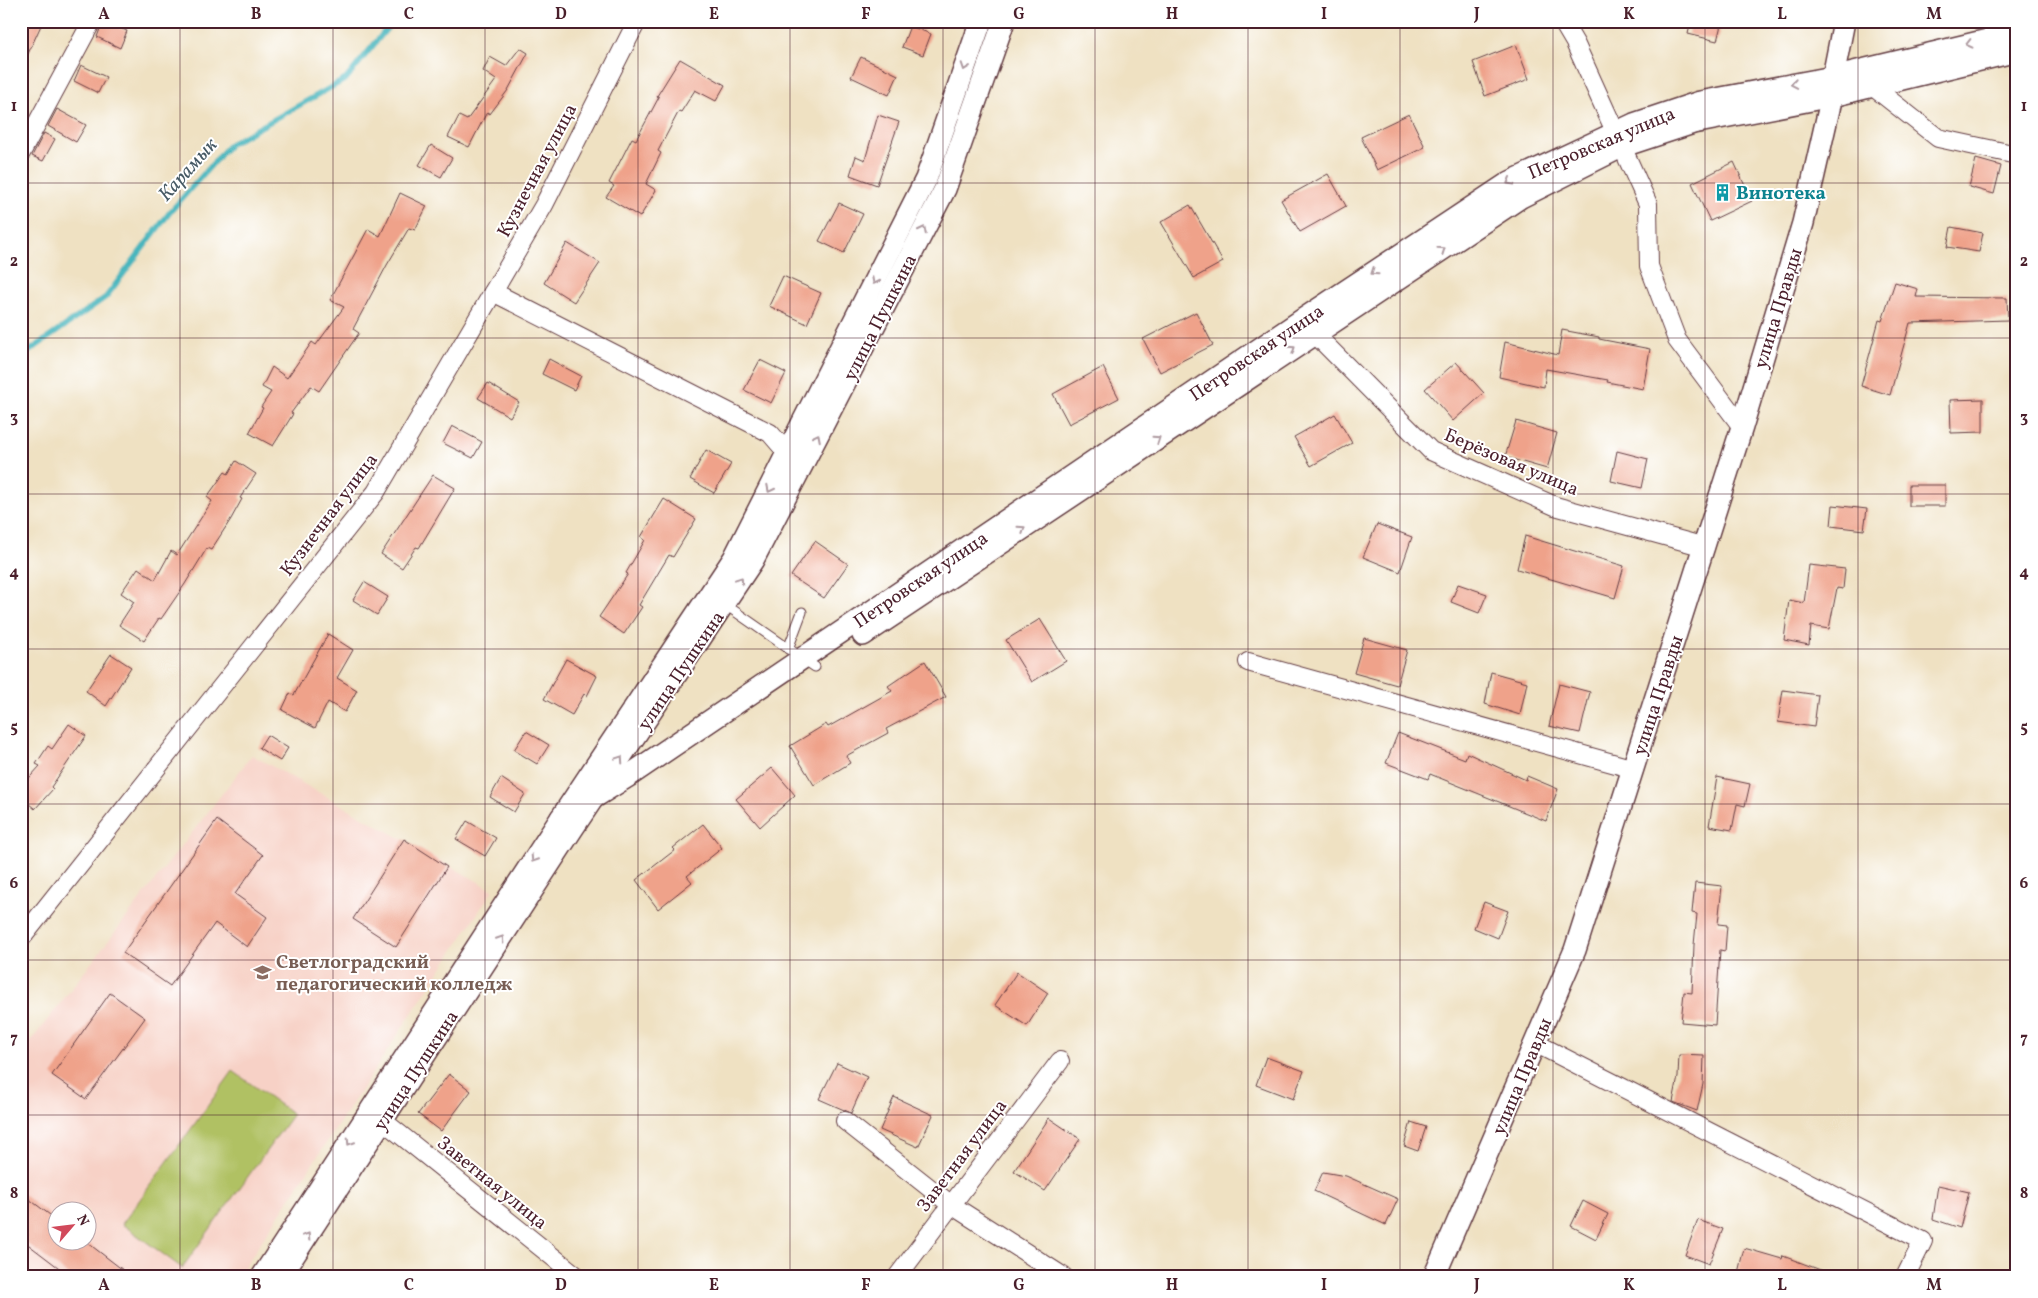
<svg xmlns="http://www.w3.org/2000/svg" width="2038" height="1298" font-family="Vollkorn,serif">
<rect width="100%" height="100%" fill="#fff"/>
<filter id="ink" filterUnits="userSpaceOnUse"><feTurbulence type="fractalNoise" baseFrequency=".02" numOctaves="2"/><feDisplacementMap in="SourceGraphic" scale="10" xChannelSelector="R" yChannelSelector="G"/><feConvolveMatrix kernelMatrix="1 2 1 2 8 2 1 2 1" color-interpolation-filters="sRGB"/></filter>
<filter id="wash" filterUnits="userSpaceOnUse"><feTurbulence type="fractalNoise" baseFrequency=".0096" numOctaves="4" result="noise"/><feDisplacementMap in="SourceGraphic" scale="20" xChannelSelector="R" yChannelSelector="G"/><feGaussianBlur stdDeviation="1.12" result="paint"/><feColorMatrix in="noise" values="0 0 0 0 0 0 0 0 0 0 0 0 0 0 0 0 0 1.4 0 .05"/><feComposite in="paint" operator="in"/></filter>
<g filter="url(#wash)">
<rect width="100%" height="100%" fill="#efe1c2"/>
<!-- built -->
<path fill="#f7d1c6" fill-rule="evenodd" d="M252 755 493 890 238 1277H21V1054ZM58 1210H88V1240H58Z"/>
<!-- green -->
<polygon fill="#b0c164" stroke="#7d7048" points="233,1071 293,1114 182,1268 122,1224"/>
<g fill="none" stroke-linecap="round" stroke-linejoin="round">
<!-- stream -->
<polyline stroke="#43b3bb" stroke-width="5.5" points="21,357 106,297 170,212 230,144 346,79 393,21"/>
</g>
<g id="blocks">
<!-- building -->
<g fill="#efa28a">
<polygon points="21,21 43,21 21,69"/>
<polygon points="103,21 127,31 120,48 97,37"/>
<polygon points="1691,21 1722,21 1717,41 1688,34"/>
<polygon points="910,26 931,34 923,55 902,47"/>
<polygon points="1516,45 1529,79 1485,96 1473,62"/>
<polygon points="520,48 528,53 508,90 490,114 487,112 469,147 448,137 459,116 467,120 496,80 483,71 490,57 506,66"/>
<polygon points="861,57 898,75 889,95 851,77"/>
<polygon points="680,59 725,85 716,101 695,90 681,112 679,111 658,151 661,153 646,184 656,190 640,217 606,197 614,186 609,183 632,138 636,140 659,97 657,96"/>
<polygon points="81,65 106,77 98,93 74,81"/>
<polygon points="57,109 86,125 76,142 48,126"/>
<polygon points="1409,114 1425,147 1377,170 1361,137"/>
<polygon points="878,115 899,122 877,185 850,175 856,156 865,160"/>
<polygon points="44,133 55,139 43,161 32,156"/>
<polygon points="431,145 452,158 441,177 419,165"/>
<polygon points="1976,159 2001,166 1994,194 1969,187"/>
<polygon points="1734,162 1752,201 1710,221 1692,183"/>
<polygon points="1328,174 1346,206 1300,232 1281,200"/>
<polygon points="400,193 427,206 415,230 409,228 387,265 353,329 359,333 319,391 311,386 291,413 293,414 273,446 249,433 263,408 261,407 271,392 262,387 272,367 287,378 312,342 316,345 344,307 330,300 368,229 380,236"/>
<polygon points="839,203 863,214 844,253 819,241"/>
<polygon points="1190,205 1223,262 1194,278 1161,222"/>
<polygon points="1951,227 1983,233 1979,252 1947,247"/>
<polygon points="567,243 600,263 574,302 544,283"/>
<polygon points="783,276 821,293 807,324 769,306"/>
<polygon points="1895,282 1918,289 1916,297 2007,298 2008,320 1910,323 1890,395 1861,386 1879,320 1882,321"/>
<polygon points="1196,312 1213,345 1160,372 1143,339"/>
<polygon points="1562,330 1599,337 1599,339 1650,349 1643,389 1607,382 1608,380 1546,369 1544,387 1499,377 1505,342 1558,355"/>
<polygon points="549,359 581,376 574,390 542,374"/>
<polygon points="760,360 786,373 771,403 744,390"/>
<polygon points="1456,362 1484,393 1453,421 1425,389"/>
<polygon points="1103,367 1119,398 1069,424 1053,394"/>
<polygon points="488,383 519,402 510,417 478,398"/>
<polygon points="1983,399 1983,432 1951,433 1950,400"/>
<polygon points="1335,414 1352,443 1311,466 1294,437"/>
<polygon points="1516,421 1557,433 1547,469 1505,457"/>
<polygon points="452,426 482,442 473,458 443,443"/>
<polygon points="706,450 731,464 714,493 690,479"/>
<polygon points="1617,451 1648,459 1642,488 1611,481"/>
<polygon points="236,461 256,474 240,498 242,499 231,519 211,550 207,548 185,584 161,619 159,618 144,641 119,625 134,602 121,593 138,568 155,580 171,551 177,555 212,501 207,497 225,472 228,474"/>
<polygon points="433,475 455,488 419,548 416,547 402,568 381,554"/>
<rect x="1909" y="485" width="36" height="21"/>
<polygon points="664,499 696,519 673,557 669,555 639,605 642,607 624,634 599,617 628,574 626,573 645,540 641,537"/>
<polygon points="1833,505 1867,509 1864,530 1831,526"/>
<polygon points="1377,524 1412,537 1400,572 1363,557"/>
<polygon points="1525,536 1624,566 1615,598 1517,569"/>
<polygon points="815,541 848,564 824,598 791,576"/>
<polygon points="1809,565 1845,569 1843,589 1837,588 1829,629 1811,626 1809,645 1784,640 1789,600 1804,603"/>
<polygon points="364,582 388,597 377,615 353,600"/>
<polygon points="1458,584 1487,594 1479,613 1451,602"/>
<polygon points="1040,619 1066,661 1032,682 1006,640"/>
<polygon points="328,634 353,650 337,678 357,690 345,712 328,702 315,728 282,710 290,693 294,695"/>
<polygon points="1364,638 1407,650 1397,685 1354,673"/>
<polygon points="111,654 131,667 106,706 86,691"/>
<polygon points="566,659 597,676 587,696 584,694 572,715 544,699"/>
<polygon points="925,661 946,697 886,729 888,733 846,756 850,763 814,785 790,746 826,724 828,727 892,691 888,686"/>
<polygon points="1491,672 1527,682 1520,715 1485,704"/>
<polygon points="1559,684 1590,692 1580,733 1549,726"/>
<polygon points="1783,690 1818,695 1814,727 1778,722"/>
<polygon points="69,724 86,736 51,787 53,789 35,809 21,797 21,787 40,766 36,764 48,746 52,749"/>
<polygon points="526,731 549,745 537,764 514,750"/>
<polygon points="1398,733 1465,759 1467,753 1526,780 1527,776 1558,789 1546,821 1430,774 1428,779 1386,763"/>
<polygon points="267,735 288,748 280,761 259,748"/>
<polygon points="772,768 795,795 760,827 736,799"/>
<polygon points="1717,777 1750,784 1745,806 1737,804 1732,830 1709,826"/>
<polygon points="501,778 525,794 514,812 490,797"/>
<polygon points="217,820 263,855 235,894 267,917 247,947 215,923 170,986 123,953"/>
<polygon points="467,821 496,838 485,856 456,839"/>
<polygon points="703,824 722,848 687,876 692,882 658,909 636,880 675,850 673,848"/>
<polygon points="404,839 447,867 396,947 353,919"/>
<polygon points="1695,883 1722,886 1718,924 1727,925 1725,951 1720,950 1715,1025 1681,1022 1684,992 1692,993 1694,945 1697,914 1692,913"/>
<polygon points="1484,902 1508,911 1498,938 1474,928"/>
<polygon points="1017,972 1048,993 1027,1026 995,1005"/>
<polygon points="110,993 145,1018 86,1099 52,1075"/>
<polygon points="1679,1055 1704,1056 1703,1084 1697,1111 1673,1102 1678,1077"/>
<polygon points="1266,1057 1304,1071 1293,1099 1256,1085"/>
<polygon points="837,1063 867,1077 851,1113 819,1099"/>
<polygon points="449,1074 471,1091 441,1131 418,1114"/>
<polygon points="894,1097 933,1115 918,1147 880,1130"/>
<polygon points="1049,1118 1080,1139 1045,1191 1014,1171"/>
<polygon points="1411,1122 1426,1127 1418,1151 1404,1146"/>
<polygon points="1323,1172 1346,1176 1398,1199 1386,1225 1314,1191"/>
<polygon points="1938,1185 1969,1192 1960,1228 1933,1219"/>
<polygon points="21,1193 58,1221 58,1240 84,1240 132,1277 71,1277 21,1239"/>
<polygon points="1583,1201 1608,1214 1596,1239 1571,1226"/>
<polygon points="1698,1220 1723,1229 1709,1264 1685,1255"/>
<polygon points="1744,1248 1782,1259 1783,1256 1834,1275 1834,1277 1737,1277"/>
</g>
</g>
</g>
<g filter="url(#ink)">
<use href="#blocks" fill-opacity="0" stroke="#633c42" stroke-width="1"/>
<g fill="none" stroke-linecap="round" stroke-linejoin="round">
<defs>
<g id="service">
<polyline points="723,603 815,667"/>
<polyline points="788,649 802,612"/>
</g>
<g id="minor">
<polyline points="1562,21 1575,43 1648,204 1649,266 1677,340 1742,427"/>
<polyline points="1872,86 1938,138 2017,155"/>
<polyline points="21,153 92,21"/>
<polyline points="493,292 770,433 795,462"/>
<polyline points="1315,334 1431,451 1555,506 1705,547"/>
<polyline points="1248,662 1634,769"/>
<polyline points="21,939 376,492 544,205 637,21"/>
<polyline points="1535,1043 1923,1241 1905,1277"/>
<polyline points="382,1120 578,1277"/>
<polyline points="845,1121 950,1204 1064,1277"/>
<polyline points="897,1277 1060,1061"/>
</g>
<g id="tertiary">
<polyline points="863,635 1521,197 1623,146 1693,123 1832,96 2017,51"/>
<polyline points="561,818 630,775 1302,320 1510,182 1634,124 1700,102 1833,77 2017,33"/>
<polyline points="262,1277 561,818 734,558 926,179 981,21"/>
<polyline points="280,1277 573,828 753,560 945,189 1004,21"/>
<polyline points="1434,1277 1575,950 1742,427 1803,223 1832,96 1833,77 1844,21"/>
</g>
</defs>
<!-- service casing -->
<use href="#service" stroke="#633c42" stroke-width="11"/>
<!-- minor casing -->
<use href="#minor" stroke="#633c42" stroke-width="20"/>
<!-- tertiary casing -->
<use href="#tertiary" stroke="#633c42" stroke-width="24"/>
<!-- service -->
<use href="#service" stroke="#fff" stroke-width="9"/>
<!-- minor -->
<use href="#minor" stroke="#fff" stroke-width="18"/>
<!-- tertiary -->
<use href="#tertiary" stroke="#fff" stroke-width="21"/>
</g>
<!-- one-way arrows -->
<defs><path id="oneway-chevron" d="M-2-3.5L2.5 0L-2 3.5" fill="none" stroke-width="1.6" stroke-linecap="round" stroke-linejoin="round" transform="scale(1.25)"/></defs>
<g stroke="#ae9aa0">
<use href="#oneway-chevron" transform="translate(1969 44) rotate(166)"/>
<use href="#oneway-chevron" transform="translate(965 67) rotate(109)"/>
<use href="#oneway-chevron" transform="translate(1794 84) rotate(170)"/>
<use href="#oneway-chevron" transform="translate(1510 182) rotate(151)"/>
<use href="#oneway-chevron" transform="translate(923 230) rotate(-63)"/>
<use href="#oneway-chevron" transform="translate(1442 250) rotate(-34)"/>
<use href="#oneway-chevron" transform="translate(1374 272) rotate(146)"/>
<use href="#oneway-chevron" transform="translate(875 281) rotate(117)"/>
<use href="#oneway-chevron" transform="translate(1292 349) rotate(-34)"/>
<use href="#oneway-chevron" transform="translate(817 437) rotate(-63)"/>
<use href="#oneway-chevron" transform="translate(1157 439) rotate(-34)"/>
<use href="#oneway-chevron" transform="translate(770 489) rotate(117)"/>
<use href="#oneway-chevron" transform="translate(1022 529) rotate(-34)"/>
<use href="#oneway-chevron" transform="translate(740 580) rotate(-56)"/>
<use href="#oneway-chevron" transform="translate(620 759) rotate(-56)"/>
<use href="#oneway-chevron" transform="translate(534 859) rotate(123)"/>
<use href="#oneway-chevron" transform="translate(501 939) rotate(-57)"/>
<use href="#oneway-chevron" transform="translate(350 1142) rotate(123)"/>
<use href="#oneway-chevron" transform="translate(307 1236) rotate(-57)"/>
</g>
</g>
<!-- grid -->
<path fill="none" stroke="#4a1f2b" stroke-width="1" stroke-opacity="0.55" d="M180 21V1277M333 21V1277M485 21V1277M638 21V1277M790 21V1277M943 21V1277M1095 21V1277M1248 21V1277M1400 21V1277M1553 21V1277M1705 21V1277M1858 21V1277M21 183H2017M21 338H2017M21 494H2017M21 649H2017M21 804H2017M21 960H2017M21 1115H2017"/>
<!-- icons -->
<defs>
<symbol id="building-bare" viewBox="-9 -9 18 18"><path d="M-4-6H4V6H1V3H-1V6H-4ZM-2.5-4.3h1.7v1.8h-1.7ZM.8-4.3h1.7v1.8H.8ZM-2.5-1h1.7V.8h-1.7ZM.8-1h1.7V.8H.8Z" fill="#0f9aa8" stroke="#fff" stroke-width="2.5" paint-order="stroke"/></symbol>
<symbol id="university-bare" viewBox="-9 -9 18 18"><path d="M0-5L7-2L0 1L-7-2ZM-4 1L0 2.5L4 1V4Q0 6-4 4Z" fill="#8d6e63" stroke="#fff" stroke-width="2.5" paint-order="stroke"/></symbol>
</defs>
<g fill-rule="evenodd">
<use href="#building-bare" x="1710" y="180" width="25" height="25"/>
<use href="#university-bare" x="250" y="960" width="25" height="25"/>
</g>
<g text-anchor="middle" stroke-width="4" stroke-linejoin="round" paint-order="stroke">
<!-- street labels -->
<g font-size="19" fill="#4a1f2b" stroke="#fff">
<text transform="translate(1601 142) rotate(-23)" y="7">Петровская улица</text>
<text transform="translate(536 170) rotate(-62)" y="7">Кузнечная улица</text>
<text transform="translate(1777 308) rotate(-73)" y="7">улица Правды</text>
<text transform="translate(879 317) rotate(-63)" y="7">улица Пушкина</text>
<text transform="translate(1256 352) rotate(-34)" y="7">Петровская улица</text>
<text transform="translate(1512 461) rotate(23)" y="7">Берёзовая улица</text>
<text transform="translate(328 514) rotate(-53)" y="7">Кузнечная улица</text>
<text transform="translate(920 579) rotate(-34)" y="7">Петровская улица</text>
<text transform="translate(680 670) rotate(-56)" y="7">улица Пушкина</text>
<text transform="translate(1657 695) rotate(-72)" y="7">улица Правды</text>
<text transform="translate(415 1070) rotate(-57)" y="7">улица Пушкина</text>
<text transform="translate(1521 1076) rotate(-67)" y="7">улица Правды</text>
<text transform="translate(961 1155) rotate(-53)" y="7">Заветная улица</text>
<text transform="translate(493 1182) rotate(39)" y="7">Заветная улица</text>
</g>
<!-- culture labels -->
<g font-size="19" font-weight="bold" fill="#0d838f" stroke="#fff" text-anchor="start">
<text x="1736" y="199">Винотека</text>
</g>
<!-- education labels -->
<g font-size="19" font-weight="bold" fill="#785e54" stroke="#fff" text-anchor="start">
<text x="276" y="968">Светлоградский<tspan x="276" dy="22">педагогический колледж</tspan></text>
</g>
<!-- water labels -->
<g font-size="20" font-style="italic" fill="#475a65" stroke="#fff">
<text transform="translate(187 169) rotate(-48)" y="7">Карамык</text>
</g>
</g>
<!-- margin -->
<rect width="2038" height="1298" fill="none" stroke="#fff" stroke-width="55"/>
<!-- north arrow -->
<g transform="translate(72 1226) rotate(62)"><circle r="24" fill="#ffffff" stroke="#b7a5aa"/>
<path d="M0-4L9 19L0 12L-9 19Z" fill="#d1495b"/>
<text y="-8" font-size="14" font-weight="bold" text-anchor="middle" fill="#4a1f2b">N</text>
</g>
<rect x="28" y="28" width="1982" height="1242" fill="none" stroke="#4a1f2b" stroke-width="2"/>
<g font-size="16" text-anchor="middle" font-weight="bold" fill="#4a1f2b">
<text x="104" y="19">A</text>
<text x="256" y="19">B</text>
<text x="409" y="19">C</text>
<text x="561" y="19">D</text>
<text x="714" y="19">E</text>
<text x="866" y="19">F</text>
<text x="1019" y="19">G</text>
<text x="1172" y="19">H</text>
<text x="1324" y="19">I</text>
<text x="1477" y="19">J</text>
<text x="1629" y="19">K</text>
<text x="1782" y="19">L</text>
<text x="1934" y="19">M</text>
<text x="14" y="111">1</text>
<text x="2024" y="111">1</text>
<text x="14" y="266">2</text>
<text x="2024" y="266">2</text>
<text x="14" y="422">3</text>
<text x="2024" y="422">3</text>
<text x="14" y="577">4</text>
<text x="2024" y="577">4</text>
<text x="14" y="732">5</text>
<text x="2024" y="732">5</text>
<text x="14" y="888">6</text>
<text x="2024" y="888">6</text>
<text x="14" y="1043">7</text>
<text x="2024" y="1043">7</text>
<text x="14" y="1198">8</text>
<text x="2024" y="1198">8</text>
<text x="104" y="1290">A</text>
<text x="256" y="1290">B</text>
<text x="409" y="1290">C</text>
<text x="561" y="1290">D</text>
<text x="714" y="1290">E</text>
<text x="866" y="1290">F</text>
<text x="1019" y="1290">G</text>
<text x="1172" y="1290">H</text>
<text x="1324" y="1290">I</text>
<text x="1477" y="1290">J</text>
<text x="1629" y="1290">K</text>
<text x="1782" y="1290">L</text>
<text x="1934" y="1290">M</text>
</g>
</svg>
